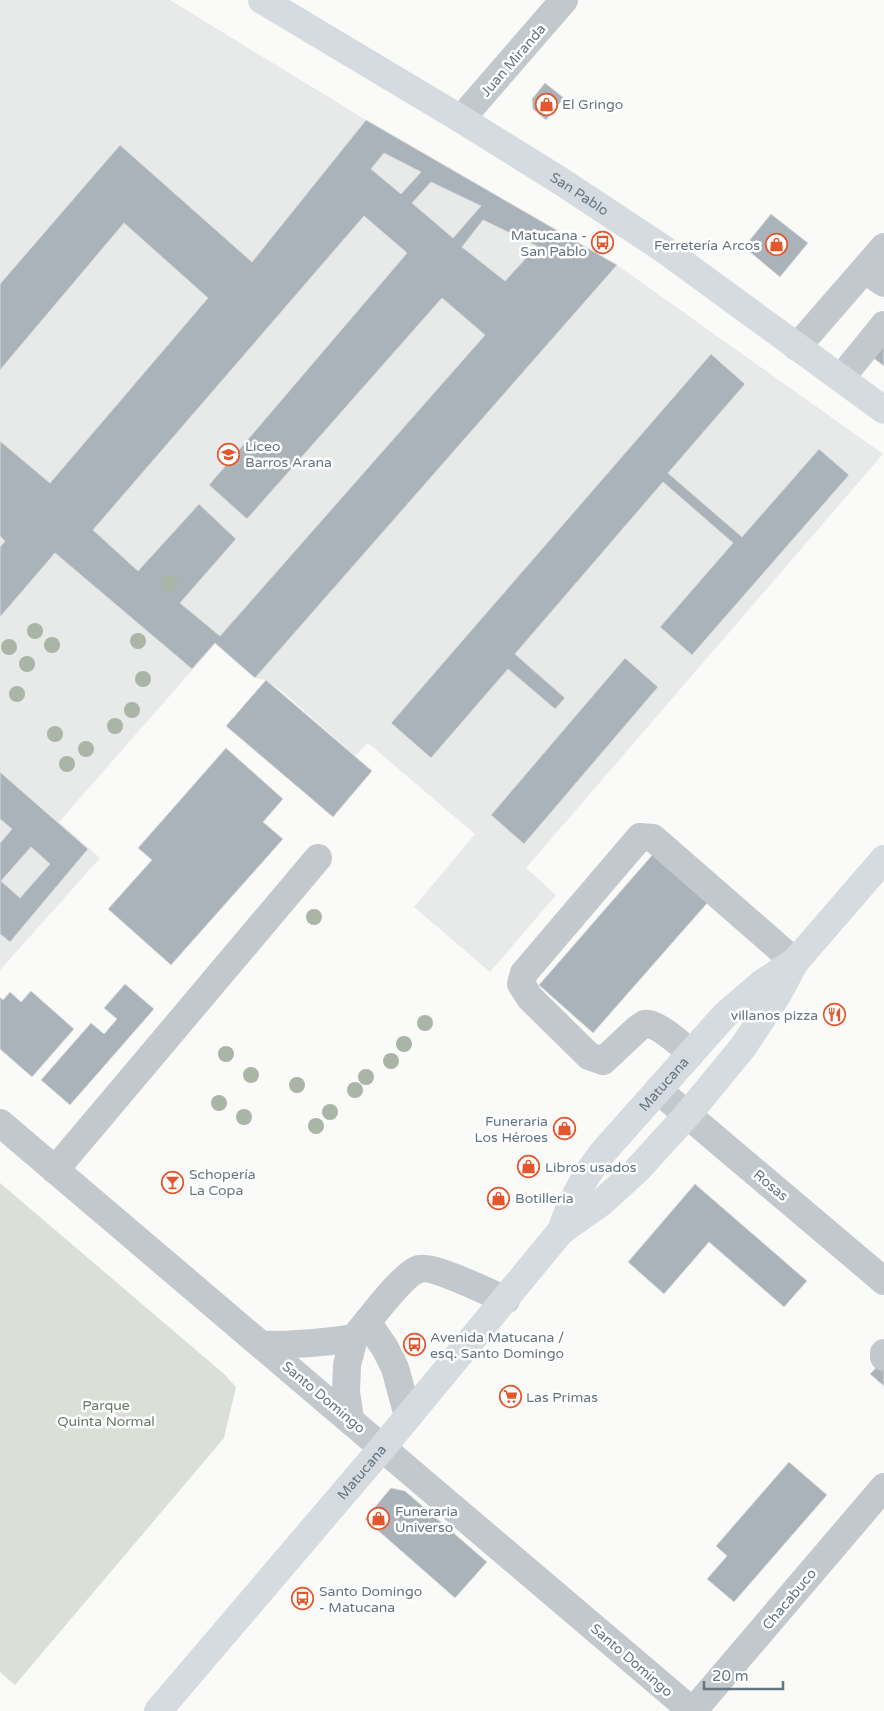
<svg xmlns="http://www.w3.org/2000/svg" width="884" height="1711" font-family="'Varela Round',sans-serif">
<rect width="100%" height="100%" fill="#fafaf8"/>
<!-- built -->
<polygon fill="#e8e9e9" points="0,0 170,0 366,120 617,265 883,454 526,868 556,895 490,972 414,907 475,834 368,743 355,756 283,692 266,680 255,678 215,644 59,822 100,858 0,970"/>
<!-- green -->
<polygon fill="#dadfd7" points="0,1183 224,1374 236,1387 224,1438 15,1685 0,1672"/>
<!-- building -->
<g fill="#aab3b9" stroke="#dcdcda" fill-rule="evenodd">
<polygon points="545,83 564,98 546,120 533,109 532,99"/>
<path d="M366 120 617 265 255 678 215 643 192 669 55 553 0 617V547L5 541 0 536V441L50 483 208 298 124 223 0 370V284L120 145 252 262ZM384 153 421 172 401 194 371 169ZM431 182 481 206 453 238 412 203ZM364 216 407 253 209 485 247 519 442 298 485 335 220 636 180 603 236 539 199 504 138 571 93 530ZM483 220 537 246 505 281 462 247Z"/>
<polygon points="771,214 808,243 780,277 744,247"/>
<polygon points="884,341 884,366 872,357"/>
<polygon points="711,354 745,384 668,473 742,537 819,449 849,475 692,655 660,627 733,543 663,482 515,654 565,698 555,709 508,669 431,758 391,723"/>
<polygon points="625,658 658,687 524,844 491,815"/>
<polygon points="266,680 372,771 333,817 226,726"/>
<polygon points="226,748 283,799 263,822 283,839 171,965 108,909 152,860 138,848"/>
<path d="M0 772 88 849 10 942 0 934V843L12 829 0 819ZM31 847 50 864 20 898 1 881Z"/>
<polygon points="654,853 709,901 593,1033 539,985"/>
<polygon points="125,984 154,1009 70,1105 41,1080 91,1023 104,1034 117,1019 104,1008"/>
<polygon points="31,991 74,1029 32,1077 0,1049 0,997 3,1000 10,992 21,1002"/>
<polygon points="695,1184 807,1281 784,1307 709,1242 664,1294 628,1262"/>
<polygon points="884,1359 884,1386 870,1374"/>
<polygon points="789,1462 827,1495 734,1602 707,1579 727,1556 716,1546"/>
<polygon points="391,1488 405,1491 487,1562 455,1598 365,1519"/>
</g>
<g fill="none" stroke-linecap="round" stroke-linejoin="round">
<!-- minor -->
<g stroke="#c3c8cc" stroke-width="28">
<polyline points="461,119 564,0"/>
<polyline points="865,270 884,283"/>
<polyline points="797,347 884,247"/>
<polyline points="841,378 884,325"/>
<path d="M691 1053C681 1045 656 1021 644 1024 640 1025 610 1055 603 1061L589 1056 530 998 521 984 524 973 640 837 653 838 795 962"/>
<polyline points="658,1090 884,1281"/>
<polyline points="0,1123 692,1711"/>
<polyline points="55,1170 318,858"/>
<path d="M262 1345C294 1345 323 1343 354 1338"/>
<polyline points="884,1353 884,1357"/>
<path d="M408 1416 395 1368 385 1348 367 1322C377 1310 405 1273 419 1269 434 1265 489 1293 506 1300"/>
<polyline points="350,1419 346,1392 347,1365 354,1338 367,1322"/>
<polyline points="693,1711 884,1487"/>
</g>
<!-- major -->
<g stroke="#d6dbdf" stroke-width="28">
<path id="s1" d="M262 0 461 119 559 180 662 248 884 410"/>
<path id="s2" d="M561 1231C571 1201 584 1176 604 1151L725 1015 761 984 794 962"/>
<path id="s3" d="M158 1711 383 1447 561 1231 602 1202 637 1170 688 1114 743 1047 778 994 795 962 884 859"/>
</g>
</g>
<!-- trees -->
<g fill="#aab4a7">
<circle cx="170" cy="583" r="8"/>
<circle cx="35" cy="631" r="8"/>
<circle cx="138" cy="641" r="8"/>
<circle cx="52" cy="645" r="8"/>
<circle cx="9" cy="647" r="8"/>
<circle cx="27" cy="664" r="8"/>
<circle cx="143" cy="679" r="8"/>
<circle cx="17" cy="694" r="8"/>
<circle cx="132" cy="710" r="8"/>
<circle cx="115" cy="726" r="8"/>
<circle cx="55" cy="734" r="8"/>
<circle cx="86" cy="749" r="8"/>
<circle cx="67" cy="764" r="8"/>
<circle cx="314" cy="917" r="8"/>
<circle cx="425" cy="1023" r="8"/>
<circle cx="404" cy="1044" r="8"/>
<circle cx="226" cy="1054" r="8"/>
<circle cx="391" cy="1061" r="8"/>
<circle cx="251" cy="1075" r="8"/>
<circle cx="366" cy="1077" r="8"/>
<circle cx="297" cy="1085" r="8"/>
<circle cx="355" cy="1090" r="8"/>
<circle cx="219" cy="1103" r="8"/>
<circle cx="330" cy="1112" r="8"/>
<circle cx="244" cy="1117" r="8"/>
<circle cx="316" cy="1126" r="8"/>
</g>
<!-- icons -->
<defs>
<symbol id="shop-ring" viewBox="-11 -11 22 22"><circle r="9.5" fill="#fff" stroke="#e4572e" stroke-width="1.5"/><path d="M-5-2.5h2.3a2.7 3.5 0 0 1 5.4 0H5L5.5 6h-11ZM-1.5-2.5h3a1.5 2.3 0 0 0-3 0Z" fill="#e4572e"/></symbol>
<symbol id="bus-ring" viewBox="-11 -11 22 22"><circle r="9.5" fill="#fff" stroke="#e4572e" stroke-width="1.5"/><path d="M-5-6H5V4H4V6H2V4H-2V6H-4V4H-5ZM-3.5-4V0h7V-4ZM-3.5 1.2v1.5H-2V1.2ZM2 1.2v1.5H3.5V1.2Z" fill="#e4572e"/></symbol>
<symbol id="school-ring" viewBox="-11 -11 22 22"><circle r="9.5" fill="#fff" stroke="#e4572e" stroke-width="1.5"/><path d="M0-5L7-2L0 1L-7-2ZM-4 1L0 2.5L4 1V4Q0 6-4 4Z" fill="#e4572e"/></symbol>
<symbol id="restaurant-ring" viewBox="-11 -11 22 22"><circle r="9.5" fill="#fff" stroke="#e4572e" stroke-width="1.5"/><path d="M-5-6h1v4h1v-4h1v4h1v-4h1v5L-1.5 .5V6h-2V.5L-5-1ZM5-6V6H3V1.5H1.5Q1.5-4 5-6Z" fill="#e4572e"/></symbol>
<symbol id="bar-ring" viewBox="-11 -11 22 22"><circle r="9.5" fill="#fff" stroke="#e4572e" stroke-width="1.5"/><path d="M-6-5H6L.8 .8V4.5H3.5V6h-7V4.5H-.8V.8Z" fill="#e4572e"/></symbol>
<symbol id="supermarket-ring" viewBox="-11 -11 22 22"><circle r="9.5" fill="#fff" stroke="#e4572e" stroke-width="1.5"/><path d="M-6-5.5h2.5l.6 2H6L4.5 2H-2.5L-4.4-4H-6ZM-1.5 3.2a1.3 1.3 0 1 0 .1 0ZM3 3.2a1.3 1.3 0 1 0 .1 0Z" fill="#e4572e"/></symbol>
</defs>
<g fill-rule="evenodd">
<use href="#shop-ring" x="534" y="92" width="25" height="25"/>
<use href="#bus-ring" x="590" y="230" width="25" height="25"/>
<use href="#shop-ring" x="764" y="232" width="25" height="25"/>
<use href="#school-ring" x="216" y="442" width="25" height="25"/>
<use href="#restaurant-ring" x="822" y="1002" width="25" height="25"/>
<use href="#shop-ring" x="552" y="1116" width="25" height="25"/>
<use href="#shop-ring" x="516" y="1154" width="25" height="25"/>
<use href="#bar-ring" x="160" y="1170" width="25" height="25"/>
<use href="#shop-ring" x="486" y="1186" width="25" height="25"/>
<use href="#bus-ring" x="402" y="1332" width="25" height="25"/>
<use href="#supermarket-ring" x="498" y="1384" width="25" height="25"/>
<use href="#shop-ring" x="366" y="1506" width="25" height="25"/>
<use href="#bus-ring" x="290" y="1586" width="25" height="25"/>
</g>
<g text-anchor="middle" stroke-width="5" stroke-linejoin="round" paint-order="stroke">
<!-- street labels -->
<g font-size="14" fill="#657683" stroke="#fff">
<text transform="translate(513 60) rotate(-49)" y="5">Juan Miranda</text>
<text dy="5" stroke="none"><textPath href="#s1" startOffset="372">San Pablo</textPath></text>
<text dy="5" stroke="none"><textPath href="#s2" startOffset="181">Matucana</textPath></text>
<text transform="translate(771 1185) rotate(40)" y="5">Rosas</text>
<text transform="translate(324 1397) rotate(40)" y="5">Santo Domingo</text>
<text dy="5" stroke="none"><textPath href="#s3" startOffset="314">Matucana</textPath></text>
<text transform="translate(789 1599) rotate(-50)" y="5">Chacabuco</text>
<text transform="translate(632 1660) rotate(41)" y="5">Santo Domingo</text>
</g>
<!-- poi labels -->
<g font-size="14" fill="#657683" stroke="#fff" text-anchor="start">
<text x="562" y="109">El Gringo</text>
<text x="587" y="240" text-anchor="end">Matucana -<tspan x="587" dy="16">San Pablo</tspan></text>
<text x="760" y="250" text-anchor="end">Ferretería Arcos</text>
<text x="245" y="451">Liceo<tspan x="245" dy="16">Barros Arana</tspan></text>
<text x="818" y="1020" text-anchor="end">villanos pizza</text>
<text x="548" y="1126" text-anchor="end">Funeraria<tspan x="548" dy="16">Los Héroes</tspan></text>
<text x="545" y="1172">Libros usados</text>
<text x="189" y="1179">Schopería<tspan x="189" dy="16">La Copa</tspan></text>
<text x="515" y="1203">Botilleria</text>
<text x="430" y="1342">Avenida Matucana /<tspan x="430" dy="16">esq. Santo Domingo</tspan></text>
<text x="526" y="1402">Las Primas</text>
<text x="395" y="1516">Funeraria<tspan x="395" dy="16">Universo</tspan></text>
<text x="319" y="1596">Santo Domingo<tspan x="319" dy="16">- Matucana</tspan></text>
</g>
<!-- park labels -->
<g font-size="14" fill="#687a64" stroke="#fff">
<text x="106" y="1410">Parque<tspan x="106" dy="16">Quinta Normal</tspan></text>
</g>
</g>
<!-- scale -->
<path d="M704 1681v8h79v-8" fill="none" stroke="#657683" stroke-width="2.5"/>
<text x="712" y="1681" font-size="15" fill="#657683" stroke="#ffffff" stroke-width="4" paint-order="stroke">20 m</text>
</svg>
